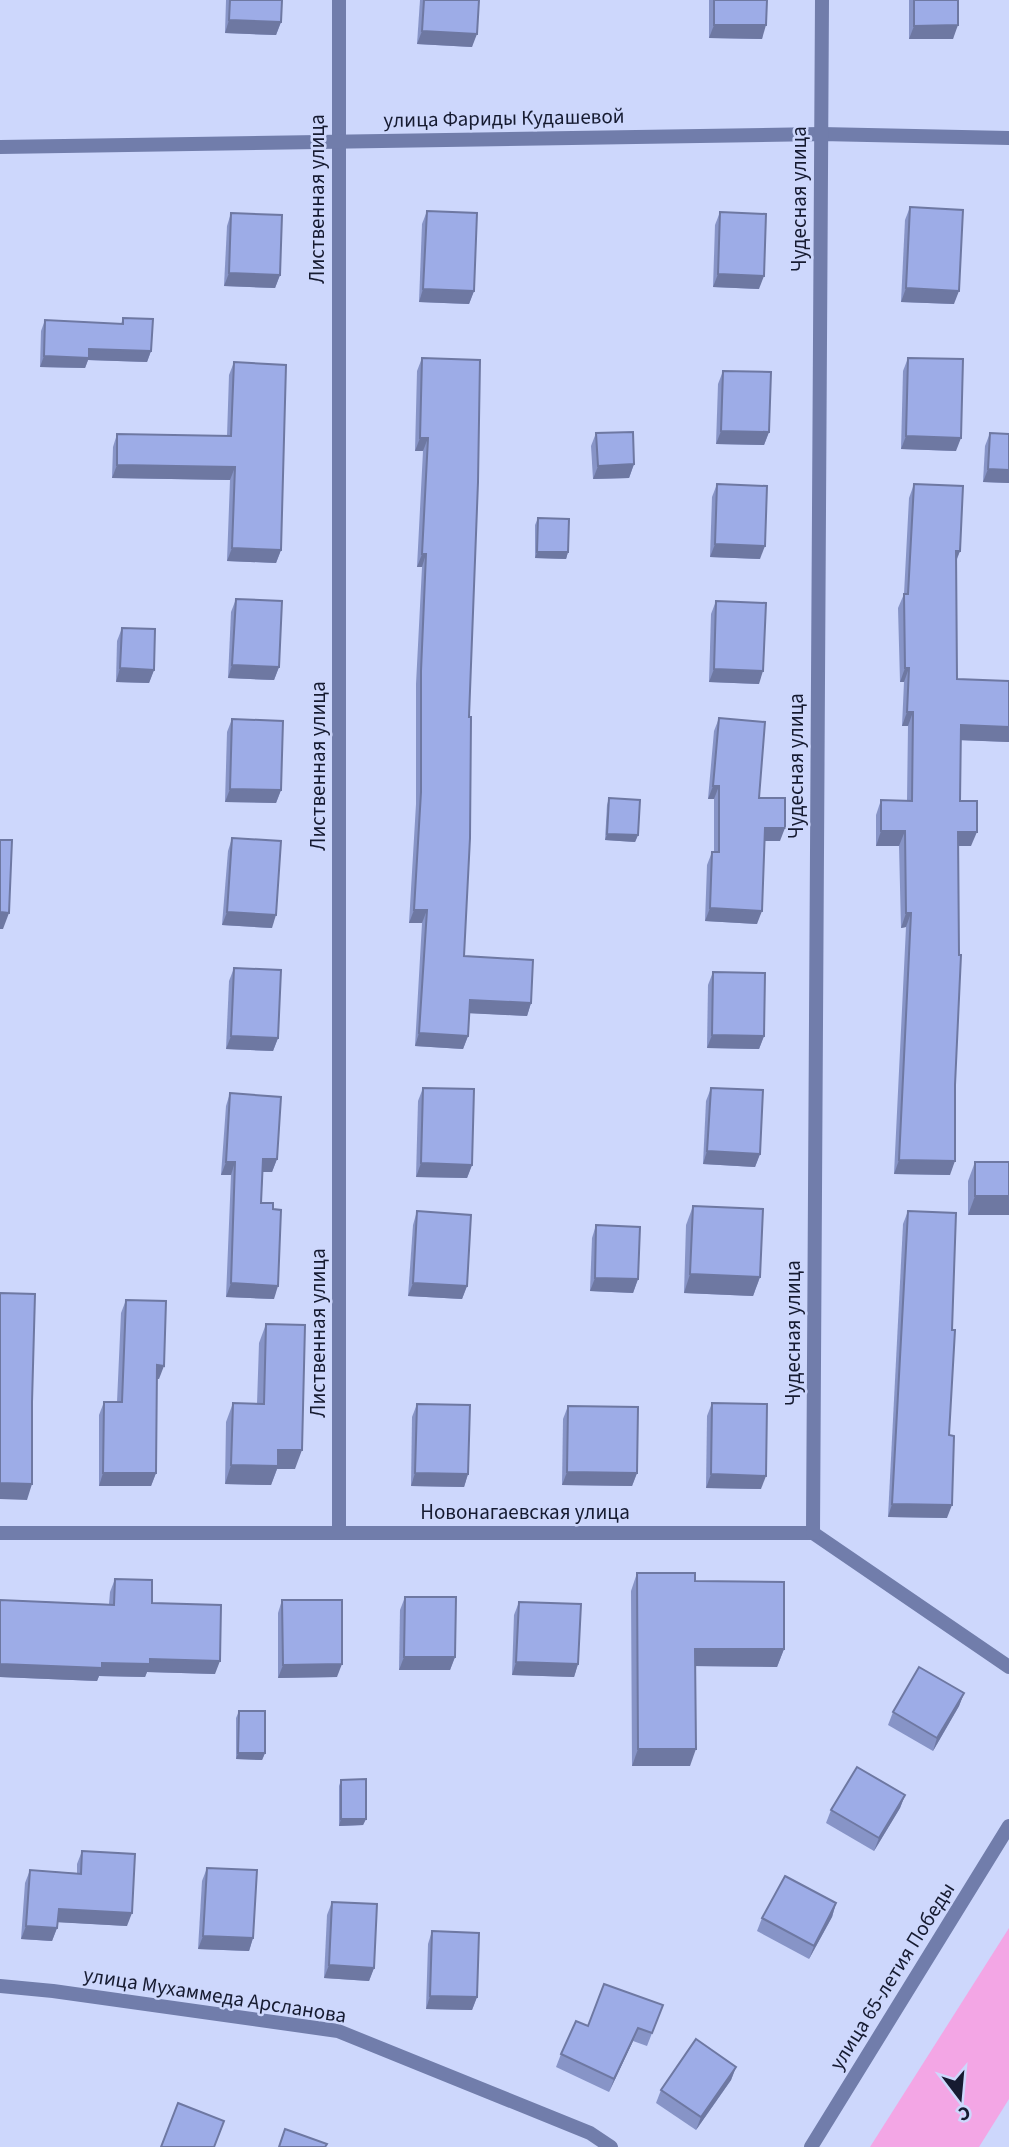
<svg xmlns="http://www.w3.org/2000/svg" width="1009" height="2147" font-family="'Source Sans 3',sans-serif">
<rect width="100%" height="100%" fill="#cdd7fc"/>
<!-- green -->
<polygon fill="#f3a6e5" points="1009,1928 1009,2099 979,2147 870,2147"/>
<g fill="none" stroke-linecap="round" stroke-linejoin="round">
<!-- minor -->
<g stroke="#717dab" stroke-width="14">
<polyline points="339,0 339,1533"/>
<polyline points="0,147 821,134 1009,138"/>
<polyline points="0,1533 813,1533 1009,1667"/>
<polyline points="813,1533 822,0"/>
<polyline points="0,1986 53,1991 338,2031 590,2133 611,2147"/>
<polyline points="811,2147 1009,1826"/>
</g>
</g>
<!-- wall -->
<g fill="#8794c7">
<polygon points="226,0 282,0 281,22 276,35 225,33"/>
<polygon points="420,0 479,0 472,47 417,44"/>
<polygon points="709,0 767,0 762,39 709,38"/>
<polygon points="909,0 958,0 953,39 909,39"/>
<polygon points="910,207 954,304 901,302 905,220"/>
<polygon points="427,211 474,291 469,304 419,302 422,224"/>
<polygon points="720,212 759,289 713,287 715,225"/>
<polygon points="231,213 280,275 275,288 224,286 227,226"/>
<polygon points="123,318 151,351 147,362 88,360 85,368 40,367 41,331 45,320 121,324"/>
<polygon points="422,358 469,717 464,956 531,1003 527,1016 469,1013 468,1036 463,1049 415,1046 422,923 409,923 416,804 416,684 422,567 417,567 423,451 415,451 417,371"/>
<polygon points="908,358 956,451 901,449 903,371"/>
<polygon points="234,362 281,550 276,563 227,561 230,480 112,478 113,447 117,434 227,436 229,375"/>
<polygon points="723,371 769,432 764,445 716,444 718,384"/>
<polygon points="596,433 634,464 629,478 593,479 591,446"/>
<polygon points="990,433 1009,434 1009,483 983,482 985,446"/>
<polygon points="717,484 760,559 710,557 712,497"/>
<polygon points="914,484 960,551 956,562 957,679 1009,742 961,740 960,801 971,846 958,846 950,1175 894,1174 906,927 901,928 899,846 876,846 876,815 881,800 907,801 908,726 902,726 904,682 900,682 898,608 904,594 909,498"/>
<polygon points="538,518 568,552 566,559 535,558 535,525"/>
<polygon points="236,599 279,667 274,680 228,678 231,612"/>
<polygon points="716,601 759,684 709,682 711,614"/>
<polygon points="122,628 154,670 149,683 116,682 117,641"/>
<polygon points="719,718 780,841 765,841 757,924 705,921 707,865 712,852 714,852 714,799 708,799 714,731"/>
<polygon points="232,719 281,790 276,803 225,802 227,732"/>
<polygon points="609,798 638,835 635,842 605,840 607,805"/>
<polygon points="232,838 272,928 222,925 228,851"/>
<polygon points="234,968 278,1038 273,1051 226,1049 229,981"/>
<polygon points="713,972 764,1036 759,1049 707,1048 708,985"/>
<polygon points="423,1088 472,1165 467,1178 416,1177 418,1101"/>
<polygon points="711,1088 760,1154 755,1167 703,1164 706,1101"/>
<polygon points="230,1093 277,1159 272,1172 263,1172 261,1203 273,1209 274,1299 226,1297 231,1175 221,1175 226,1106"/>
<polygon points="975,1162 1009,1162 968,1215 968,1181"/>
<polygon points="693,1206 760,1277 753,1296 684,1293 686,1225"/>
<polygon points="417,1211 467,1286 462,1299 408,1296 413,1225"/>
<polygon points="908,1211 949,1435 947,1518 888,1517 903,1224"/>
<polygon points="596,1225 638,1279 633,1293 590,1291 592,1238"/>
<polygon points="126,1300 159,1379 157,1379 156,1473 151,1486 99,1486 99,1415 104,1402 117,1402 121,1313"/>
<polygon points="266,1324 295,1469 277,1469 271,1485 225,1484 226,1422 233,1403 257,1404 259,1343"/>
<polygon points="712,1403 761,1489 706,1488 707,1416"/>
<polygon points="417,1404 468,1474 464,1487 411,1486 412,1417"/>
<polygon points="568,1406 637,1473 632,1486 562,1485 563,1419"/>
<polygon points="637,1573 695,1581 784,1649 777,1667 695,1666 690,1766 632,1766 631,1591"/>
<polygon points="115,1579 152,1603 215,1674 147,1672 145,1677 99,1676 97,1681 0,1677 0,1600 109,1604 110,1592"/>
<polygon points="405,1597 455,1657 450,1670 399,1670 400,1610"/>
<polygon points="282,1600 337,1677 278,1678 278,1613"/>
<polygon points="519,1602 578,1664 574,1677 512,1675 514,1615"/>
<polygon points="964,1693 959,1706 933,1751 888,1725 893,1712"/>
<polygon points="239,1711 265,1753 262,1760 236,1759 236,1718"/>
<polygon points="341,1780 366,1819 363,1825 339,1826 339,1786"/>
<polygon points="905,1795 900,1808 874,1851 826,1823 831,1810"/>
<polygon points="82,1851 127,1926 58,1922 57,1928 52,1941 21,1939 25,1883 30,1870 77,1873 77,1864"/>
<polygon points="207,1868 253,1938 249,1951 198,1949 202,1881"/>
<polygon points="332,1902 374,1968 369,1981 324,1978 327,1915"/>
<polygon points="836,1903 832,1917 809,1959 757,1931 762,1918"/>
<polygon points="432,1931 477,1997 472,2010 426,2009 428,1944"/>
<polygon points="663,2005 647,2046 633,2041 609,2092 556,2067 561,2054 588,2026"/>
<polygon points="736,2067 731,2080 696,2130 656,2103 661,2090"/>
</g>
<!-- shaded-wall -->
<g fill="#6e78a2">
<polygon points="229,20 281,22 276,35 225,33"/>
<polygon points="714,25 766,25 762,39 709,38"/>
<polygon points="958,25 953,39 909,39 914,26"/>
<polygon points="422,31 477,34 472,47 417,44"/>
<polygon points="229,273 280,275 275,288 224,286"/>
<polygon points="718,274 764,276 759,289 713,287"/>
<polygon points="906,288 959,291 954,304 901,302"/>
<polygon points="423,289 474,291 469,304 419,302"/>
<polygon points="89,349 151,351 147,362 88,360 85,368 40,367 44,356"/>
<polygon points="721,431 769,432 764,445 716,444"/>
<polygon points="906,436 961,438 956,451 901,449"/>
<polygon points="420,438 428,438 423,451 415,451"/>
<polygon points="634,464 629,478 593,479 598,466"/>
<polygon points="117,465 235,467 230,480 112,478"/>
<polygon points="988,469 1009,470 1009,483 983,482"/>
<polygon points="715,544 765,546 760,559 710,557"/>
<polygon points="232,548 281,550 276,563 227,561"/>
<polygon points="956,551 960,551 954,565"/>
<polygon points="537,552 568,552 566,559 535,558"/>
<polygon points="422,554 426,554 422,567 417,567"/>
<polygon points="232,665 279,667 274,680 228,678"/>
<polygon points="120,668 154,670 149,683 116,682"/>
<polygon points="905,668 909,668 904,682 900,682"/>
<polygon points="714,669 763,671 759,684 709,682"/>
<polygon points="907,712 913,712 908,726 902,726"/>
<polygon points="961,725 1009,727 1009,742 956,740"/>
<polygon points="713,786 719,786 714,799 708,799"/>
<polygon points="230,789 281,790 276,803 225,802"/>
<polygon points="765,828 785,828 780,841 761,841"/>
<polygon points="881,831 905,831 899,846 876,846"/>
<polygon points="958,832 977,832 971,846 953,846"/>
<polygon points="607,834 638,835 635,842 605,840"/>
<polygon points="710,908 762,911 757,924 705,921"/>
<polygon points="414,910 427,910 422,923 409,923"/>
<polygon points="0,912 9,913 3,929 0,929"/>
<polygon points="227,912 276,915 272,928 222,925"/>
<polygon points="906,913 911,913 906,927 901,928"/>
<polygon points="470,1000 531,1003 527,1016 465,1013"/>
<polygon points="419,1033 468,1036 463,1049 415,1046"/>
<polygon points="712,1035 764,1036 759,1049 707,1048"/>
<polygon points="231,1036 278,1038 273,1051 226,1049"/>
<polygon points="707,1151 760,1154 755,1167 703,1164"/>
<polygon points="263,1159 277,1159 272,1172 258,1172"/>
<polygon points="899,1160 955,1161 950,1175 894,1174"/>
<polygon points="226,1162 235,1162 231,1175 221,1175"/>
<polygon points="421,1163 472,1165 467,1178 416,1177"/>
<polygon points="975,1196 1009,1196 1009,1215 968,1215"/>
<polygon points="690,1274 760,1277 753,1296 684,1293"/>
<polygon points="595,1278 638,1279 633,1293 590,1291"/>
<polygon points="231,1283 278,1286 274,1299 226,1297"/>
<polygon points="413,1283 467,1286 462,1299 408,1296"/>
<polygon points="157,1365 164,1366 159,1379 152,1378"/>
<polygon points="278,1450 302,1450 295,1469 277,1469 271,1485 225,1484 231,1465"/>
<polygon points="567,1472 637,1473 632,1486 562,1485"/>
<polygon points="103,1473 156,1473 151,1486 99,1486"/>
<polygon points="415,1473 468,1474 464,1487 411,1486"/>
<polygon points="711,1474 766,1476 761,1489 706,1488"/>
<polygon points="0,1483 32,1484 27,1500 0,1499"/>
<polygon points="892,1504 952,1505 947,1518 888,1517"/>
<polygon points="695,1649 784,1649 777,1667 689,1666"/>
<polygon points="404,1657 455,1657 450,1670 399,1670"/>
<polygon points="150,1659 220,1661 215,1674 147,1672 145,1677 99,1676 97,1681 0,1677 0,1664 102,1663"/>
<polygon points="516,1662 578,1664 574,1677 512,1675"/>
<polygon points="342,1664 337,1677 278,1678 283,1665"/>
<polygon points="964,1693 959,1706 933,1751 937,1738"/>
<polygon points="638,1749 696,1749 690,1766 632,1766"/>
<polygon points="238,1753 265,1753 262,1760 236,1759"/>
<polygon points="905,1795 900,1808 874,1851 879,1838"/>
<polygon points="341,1819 366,1819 363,1825 339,1826"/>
<polygon points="836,1903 832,1917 809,1959 814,1946"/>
<polygon points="59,1909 132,1913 127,1926 54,1922"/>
<polygon points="26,1926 57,1928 52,1941 21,1939"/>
<polygon points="203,1936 253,1938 249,1951 198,1949"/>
<polygon points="329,1965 374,1968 369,1981 324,1978"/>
<polygon points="430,1996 477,1997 472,2010 426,2009"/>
<polygon points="638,2028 633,2041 609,2092 614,2079"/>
<polygon points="736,2067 731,2080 696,2130 701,2117"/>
</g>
<!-- building -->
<g fill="#9dace7" stroke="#6e78a2" stroke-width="2">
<polygon points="230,0 282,0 281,22 229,20"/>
<polygon points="424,0 479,0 477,34 422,31"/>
<polygon points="714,0 767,0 766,25 714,25"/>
<polygon points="914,0 958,0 958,25 914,26"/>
<polygon points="910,207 963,210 959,291 906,288"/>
<polygon points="427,211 477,213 474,291 423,289"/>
<polygon points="720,212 766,214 764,276 718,274"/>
<polygon points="231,213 282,215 280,275 229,273"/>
<polygon points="123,318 153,319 151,351 89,349 89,358 44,356 45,320 123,324"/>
<polygon points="422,358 480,360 478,482 469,717 471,717 470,838 464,956 533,960 531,1003 470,1000 468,1036 419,1033 427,910 414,910 421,792 421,671 426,554 422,554 428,438 420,438"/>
<polygon points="908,358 963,359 961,438 906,436"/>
<polygon points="234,362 286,365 281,550 232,548 235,467 117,465 117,434 231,436"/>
<polygon points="723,371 771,372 769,432 721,431"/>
<polygon points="633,432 634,464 598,466 596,433"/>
<polygon points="990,433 1009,434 1009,470 988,469"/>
<polygon points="717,484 767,486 765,546 715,544"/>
<polygon points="914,484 963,486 960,551 956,551 957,679 1009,681 1009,727 961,725 960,801 977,801 977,832 958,832 959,955 961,955 955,1085 955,1161 899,1160 911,913 906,913 905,831 881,831 881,800 912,801 913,712 907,712 909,668 905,668 904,594 908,594"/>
<polygon points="538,518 569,519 568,552 537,552"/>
<polygon points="236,599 282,601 279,667 232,665"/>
<polygon points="716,601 766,603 763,671 714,669"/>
<polygon points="122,628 155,629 154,670 120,668"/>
<polygon points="719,718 765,722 759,798 785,798 785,828 765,828 762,911 710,908 712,852 719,852 719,786 713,786"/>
<polygon points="232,719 283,721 281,790 230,789"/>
<polygon points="609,798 640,800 638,835 607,834"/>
<polygon points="232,838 281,841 276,915 227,912"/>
<polygon points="0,840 12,840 9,913 0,912"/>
<polygon points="234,968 281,970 278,1038 231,1036"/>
<polygon points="713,972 765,973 764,1036 712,1035"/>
<polygon points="423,1088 474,1089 472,1165 421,1163"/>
<polygon points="711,1088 763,1090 760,1154 707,1151"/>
<polygon points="230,1093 281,1097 277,1159 263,1159 261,1203 273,1203 273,1209 281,1210 278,1286 231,1283 235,1162 226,1162"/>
<rect x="975" y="1162" width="34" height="34"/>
<polygon points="693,1206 763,1209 760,1277 690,1274"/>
<polygon points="417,1211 471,1215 467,1286 413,1283"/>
<polygon points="908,1211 956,1213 952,1330 955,1330 949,1435 954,1436 952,1505 892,1504"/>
<polygon points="596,1225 640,1227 638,1279 595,1278"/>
<polygon points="0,1293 35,1294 32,1402 32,1484 0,1483"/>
<polygon points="126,1300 166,1301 164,1366 157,1365 156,1473 103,1473 104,1402 122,1402"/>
<polygon points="266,1324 305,1325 302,1450 278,1450 278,1466 231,1465 233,1403 264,1404"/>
<polygon points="712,1403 767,1404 766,1476 711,1474"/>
<polygon points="417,1404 470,1405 468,1474 415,1473"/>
<polygon points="568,1406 638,1407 637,1473 567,1472"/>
<polygon points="637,1573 695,1573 695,1581 784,1582 784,1649 695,1649 696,1749 638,1749"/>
<polygon points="115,1579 152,1580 152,1603 221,1605 220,1661 150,1659 150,1664 102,1663 102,1668 0,1664 0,1600 114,1605"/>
<polygon points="405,1597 456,1597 455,1657 404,1657"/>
<polygon points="282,1600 342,1600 342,1664 283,1665"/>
<polygon points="519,1602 581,1604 578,1664 516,1662"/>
<polygon points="919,1667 964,1693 937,1738 893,1712"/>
<polygon points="239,1711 265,1711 265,1753 238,1753"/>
<polygon points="857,1767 905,1795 879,1838 831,1810"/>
<polygon points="366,1779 366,1819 341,1819 341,1780"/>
<polygon points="82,1851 135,1854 132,1913 59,1909 57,1928 26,1926 30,1870 81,1874"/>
<polygon points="207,1868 257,1870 253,1938 203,1936"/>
<polygon points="785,1876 836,1903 814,1946 762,1918"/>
<polygon points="332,1902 377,1904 374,1968 329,1965"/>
<polygon points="432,1931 479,1933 477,1997 430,1996"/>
<polygon points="604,1984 663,2005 652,2033 638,2028 614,2079 561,2054 576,2021 588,2026"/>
<polygon points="696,2039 736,2067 701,2117 661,2090"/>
<polygon points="178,2103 224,2121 214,2147 161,2147"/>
<polygon points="285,2129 327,2144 325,2147 279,2147"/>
</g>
<g text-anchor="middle" stroke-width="5" stroke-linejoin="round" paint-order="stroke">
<!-- street labels -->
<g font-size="21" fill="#161b31" stroke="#cdd7fc">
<text transform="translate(504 118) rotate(-1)" y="7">улица Фариды Кудашевой</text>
<text transform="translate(317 199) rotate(-90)" y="7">Лиственная улица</text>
<text transform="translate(799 199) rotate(-90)" y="7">Чудесная улица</text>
<text transform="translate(318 766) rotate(-90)" y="7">Лиственная улица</text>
<text transform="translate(796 766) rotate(-90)" y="7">Чудесная улица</text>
<text transform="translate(318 1333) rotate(-90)" y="7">Лиственная улица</text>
<text transform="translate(793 1333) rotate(-90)" y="7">Чудесная улица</text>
<text x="525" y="1519">Новонагаевская улица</text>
<text transform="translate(892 1976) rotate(-58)" y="7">улица 65-летия Победы</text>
<text transform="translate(215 1995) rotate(9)" y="7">улица Мухаммеда Арсланова</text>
</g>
</g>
<!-- north arrow -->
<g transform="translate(960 2098) rotate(164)" stroke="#cdd7fc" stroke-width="5" paint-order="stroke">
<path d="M0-5L12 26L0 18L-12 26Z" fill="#161b31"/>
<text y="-10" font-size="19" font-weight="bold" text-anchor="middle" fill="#161b31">С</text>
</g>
</svg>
